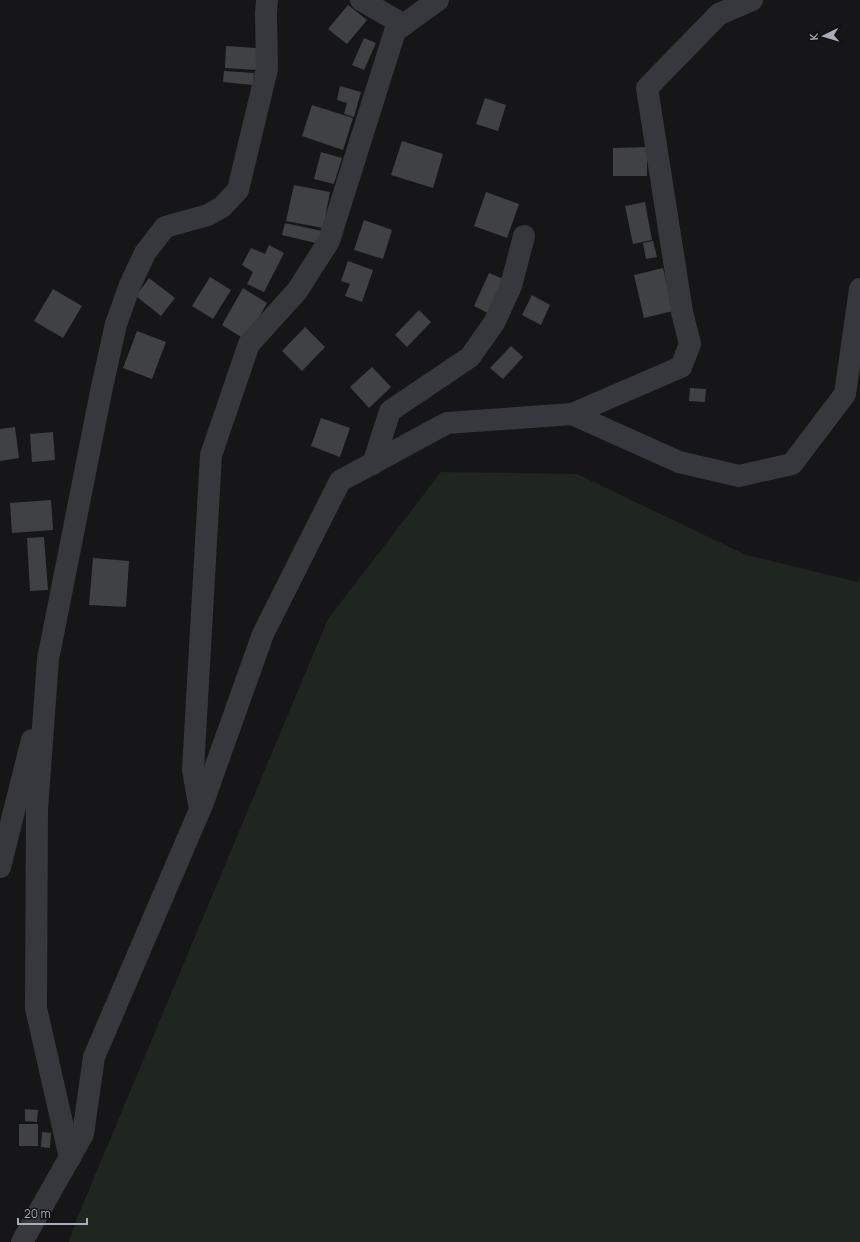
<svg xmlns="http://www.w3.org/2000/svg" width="860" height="1242" font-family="Manrope,sans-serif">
<rect width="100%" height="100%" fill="#161618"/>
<!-- green -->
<polygon fill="#1e261f" points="441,472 577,474 746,555 858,582 860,575 860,1242 69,1242 75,1223 328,619"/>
<!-- building -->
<g fill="#404145">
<polygon points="348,5 367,20 347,44 328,29"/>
<polygon points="364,38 376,43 364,70 352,65"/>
<polygon points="226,46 257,48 256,70 225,68"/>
<polygon points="224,71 254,73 253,85 223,82"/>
<polygon points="340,86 361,92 354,117 344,114 347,103 337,100"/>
<polygon points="485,98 506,105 498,131 476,124"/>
<polygon points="312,105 353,118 343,150 302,136"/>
<polygon points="402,141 443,154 433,188 391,175"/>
<polygon points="647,147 647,176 613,176 613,148"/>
<polygon points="321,152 342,158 334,184 314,179"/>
<polygon points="294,185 330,192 323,228 286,221"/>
<polygon points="486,192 519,204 507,238 474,226"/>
<polygon points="645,202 652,240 633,244 625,206"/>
<polygon points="364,220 392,230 383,259 354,250"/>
<polygon points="285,223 322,231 320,244 282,235"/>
<polygon points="653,241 657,257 646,259 643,243"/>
<polygon points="269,245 284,253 264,292 247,284 253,272 242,265 251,248 265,254"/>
<polygon points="348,261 373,270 362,302 345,296 350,284 341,281"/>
<polygon points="663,268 673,311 644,318 634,275"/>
<polygon points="489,273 506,280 490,314 474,306"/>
<polygon points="210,277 231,290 213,319 192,306"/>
<polygon points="149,278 175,298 161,316 136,296"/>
<polygon points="243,288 267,303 246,340 222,325"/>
<polygon points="53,289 82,306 63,338 34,321"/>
<polygon points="532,295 550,305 541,325 522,315"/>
<polygon points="419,310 431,322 407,347 395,335"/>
<polygon points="305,327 325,347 302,371 282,351"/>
<polygon points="137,331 166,342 152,379 123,368"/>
<polygon points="511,346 523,357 503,379 490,368"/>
<polygon points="372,367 391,387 369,408 350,387"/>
<polygon points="690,388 706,389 705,402 689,401"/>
<polygon points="321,418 350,428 340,457 311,446"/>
<polygon points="15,427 19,458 0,461 0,429"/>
<polygon points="53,432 55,460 32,462 30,434"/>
<polygon points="51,500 53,530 12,533 10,503"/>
<polygon points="44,537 48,590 30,591 27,538"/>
<polygon points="93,558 129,561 126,607 89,605"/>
<polygon points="25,1109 38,1110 37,1122 25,1121"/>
<rect x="19" y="1124" width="19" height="22"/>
<polygon points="42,1132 51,1133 50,1148 41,1147"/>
</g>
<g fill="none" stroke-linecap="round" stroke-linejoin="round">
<!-- minor -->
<g stroke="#37383d" stroke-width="22">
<polyline points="361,0 404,25"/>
<polyline points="572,414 681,367 690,344 682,312 647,88 719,14 752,0"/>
<polyline points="373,464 390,411 470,357 494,323 511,286 524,236"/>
<polyline points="200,809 193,770 211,455 249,344 297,291 329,241 395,31 438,0"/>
<polyline points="0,867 32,740"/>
<polyline points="70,1158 36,1008 37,810 48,659 102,387 116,324 130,285 145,253 165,227 208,215 222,207 238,190 267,69 266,13 267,0"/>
<polyline points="22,1242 83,1134 94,1057 202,805 263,634 340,481 447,423 572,414 679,462 739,476 792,464 845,394 860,289"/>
</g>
</g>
<!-- north arrow -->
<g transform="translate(824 36) rotate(265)" stroke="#111113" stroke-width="3" paint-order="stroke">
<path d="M0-3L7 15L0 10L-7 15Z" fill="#a8adb8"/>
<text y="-6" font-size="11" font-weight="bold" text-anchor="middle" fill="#a8adb8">K</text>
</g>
<!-- scale -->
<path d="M18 1218v6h69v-6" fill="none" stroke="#a8adb8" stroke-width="2"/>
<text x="24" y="1218" font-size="12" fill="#a8adb8" stroke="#111113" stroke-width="3" paint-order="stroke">20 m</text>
</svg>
